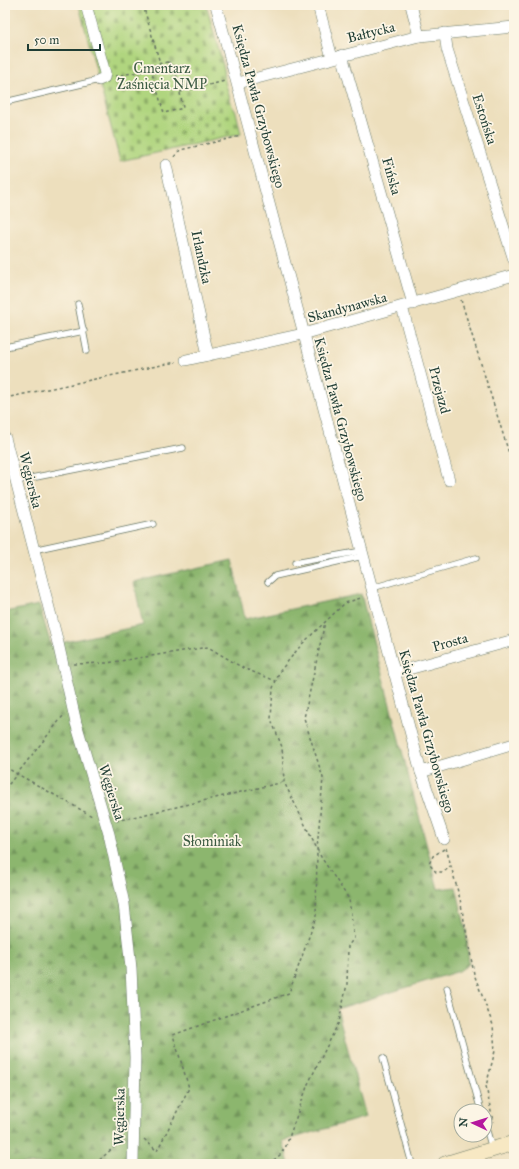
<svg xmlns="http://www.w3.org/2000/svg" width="519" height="1169" font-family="'IM FELL Great Primer',serif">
<defs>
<pattern id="forest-firs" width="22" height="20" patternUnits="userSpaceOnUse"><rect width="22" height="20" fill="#8cb66e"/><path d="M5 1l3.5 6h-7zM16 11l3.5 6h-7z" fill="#72955b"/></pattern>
<pattern id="cemetery-stones" width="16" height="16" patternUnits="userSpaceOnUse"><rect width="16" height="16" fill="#b0d57f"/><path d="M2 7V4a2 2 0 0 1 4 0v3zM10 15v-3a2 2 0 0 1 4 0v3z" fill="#8fae69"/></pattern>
</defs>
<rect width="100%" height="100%" fill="#fcf5e5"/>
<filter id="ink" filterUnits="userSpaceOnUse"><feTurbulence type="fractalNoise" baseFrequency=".025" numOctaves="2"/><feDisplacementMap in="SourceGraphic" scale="8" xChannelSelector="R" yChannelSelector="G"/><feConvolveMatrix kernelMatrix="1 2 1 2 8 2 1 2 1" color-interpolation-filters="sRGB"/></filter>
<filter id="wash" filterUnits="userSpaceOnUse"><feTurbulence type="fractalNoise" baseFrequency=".012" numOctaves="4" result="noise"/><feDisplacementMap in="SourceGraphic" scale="16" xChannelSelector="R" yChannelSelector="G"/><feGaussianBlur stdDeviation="0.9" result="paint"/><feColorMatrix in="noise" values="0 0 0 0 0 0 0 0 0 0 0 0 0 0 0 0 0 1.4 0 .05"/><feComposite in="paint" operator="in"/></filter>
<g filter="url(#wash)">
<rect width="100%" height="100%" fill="#eddfbd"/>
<!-- forest -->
<polygon fill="url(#forest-firs)" stroke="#567a51" points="232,560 245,619 361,594 438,889 456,887 466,930 469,964 459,971 337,1009 366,1117 283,1141 289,1164 5,1164 5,612 39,605 51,645 143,625 134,582"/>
<!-- cemetery -->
<polygon fill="url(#cemetery-stones)" stroke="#68895a" points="79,5 206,5 224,69 225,81 232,106 236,112 241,134 120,161"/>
</g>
<g filter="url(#ink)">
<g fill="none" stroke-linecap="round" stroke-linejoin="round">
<defs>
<g id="lane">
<polyline points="5,102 99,80"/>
<polyline points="78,304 87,351"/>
<polyline points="5,347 84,331"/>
<polyline points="16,481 183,448"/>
<polyline points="33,550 153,524"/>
<polyline points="295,563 362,551"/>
<polyline points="268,582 275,576 363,556"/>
<polyline points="372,588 476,558"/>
<polyline points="447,988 481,1111"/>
<polyline points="383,1058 412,1164"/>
<polyline points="485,1124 492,1149"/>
</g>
<g id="street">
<polyline points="86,5 105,73 104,78 99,80"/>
<polyline points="216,5 421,772 444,839"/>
<polyline points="318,5 332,58"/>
<polyline points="411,5 419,36"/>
<polyline points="445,33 447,49 514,260"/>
<polyline points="342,55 413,304"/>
<polyline points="238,83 419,36 514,27"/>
<polyline points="166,165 208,355"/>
<polyline points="402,307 449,480"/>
<polyline points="186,360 303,334 514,275"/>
<polyline points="5,438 58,643 76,723 109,834 124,904 131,968 135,1057 133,1164"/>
<polyline points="394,673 514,640"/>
<polyline points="421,772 514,744"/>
</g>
<polyline id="secondary" points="445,1164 514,1143"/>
</defs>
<!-- lane casing -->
<use href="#lane" stroke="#677664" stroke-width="7"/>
<!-- street casing -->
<use href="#street" stroke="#677664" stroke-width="12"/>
<!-- secondary casing -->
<use href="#secondary" stroke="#677664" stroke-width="16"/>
<!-- path -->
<g stroke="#677664" stroke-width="1.5" stroke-dasharray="3 3" stroke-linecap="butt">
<polyline points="143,5 160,63"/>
<polygon points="167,62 171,63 175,68 183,108 164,113 151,70 155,65"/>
<polyline points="115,76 151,70"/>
<polyline points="180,92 225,81"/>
<polyline points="174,157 180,150 241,136"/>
<polyline points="461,300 514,469"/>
<polyline points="5,398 176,362"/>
<polyline points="74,664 107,663 208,647 243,668 276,681"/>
<polyline points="5,767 92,816"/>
<polyline points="5,789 63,716"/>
<polyline points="116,821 284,782"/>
<polyline points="446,848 460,899 474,974 493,1025 495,1051 486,1086 493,1122"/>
<polyline points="444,849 433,856 429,864 436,872 444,872 450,866"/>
<polyline points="144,1139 157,1151 189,1088 173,1035 289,993 316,917 317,850 323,778 304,718 325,622"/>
<polyline points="95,1164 123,1139"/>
<polyline points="269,1164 280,1155 286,1146 308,1084 339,1022 347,984 348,946 354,938 349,899 321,857 284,782 282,747 271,719 273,688 280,671 302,644 345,603 364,597"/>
</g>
<!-- lane -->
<use href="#lane" stroke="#fff" stroke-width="5.5"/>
<!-- street -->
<use href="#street" stroke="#fff" stroke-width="11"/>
<!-- secondary -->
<use href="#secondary" stroke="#f7e8c3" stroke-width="15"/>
</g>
</g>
<g text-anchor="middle" stroke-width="3.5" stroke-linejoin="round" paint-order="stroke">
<!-- street labels -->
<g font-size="14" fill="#1f3d34" stroke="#fcf5e5">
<text transform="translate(371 32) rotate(-14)" y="5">Bałtycka</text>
<text transform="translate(259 106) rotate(75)" y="5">Księdza Pawła Grzybowskiego</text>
<text transform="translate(485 119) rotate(72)" y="5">Estońska</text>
<text transform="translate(392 176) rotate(74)" y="5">Fińska</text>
<text transform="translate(202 257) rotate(78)" y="5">Irlandzka</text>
<text transform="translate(347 307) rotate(-15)" y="5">Skandynawska</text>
<text transform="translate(440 390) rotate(75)" y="5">Przejazd</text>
<text transform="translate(341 419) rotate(75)" y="5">Księdza Pawła Grzybowskiego</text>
<text transform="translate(31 480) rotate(76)" y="5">Węgierska</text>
<text transform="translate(450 642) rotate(-16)" y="5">Prosta</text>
<text transform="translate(427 731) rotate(74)" y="5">Księdza Pawła Grzybowskiego</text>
<text transform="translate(112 792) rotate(73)" y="5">Węgierska</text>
<text transform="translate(119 1117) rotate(-89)" y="5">Węgierska</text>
</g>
<!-- park labels -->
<g font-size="14" fill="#3c5b43" stroke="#fcf5e5">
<text x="162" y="73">Cmentarz<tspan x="162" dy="16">Zaśnięcia NMP</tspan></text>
<text x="212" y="846">Słominiak</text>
</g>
</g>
<!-- margin -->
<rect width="519" height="1169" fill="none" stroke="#fcf5e5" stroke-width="20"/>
<!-- north arrow -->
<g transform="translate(473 1123) rotate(274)"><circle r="19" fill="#fcf5e5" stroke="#a4ab9e"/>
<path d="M0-3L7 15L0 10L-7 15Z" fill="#b5179e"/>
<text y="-6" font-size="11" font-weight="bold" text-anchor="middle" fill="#1f3d34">N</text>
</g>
<!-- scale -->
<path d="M28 44v6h72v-6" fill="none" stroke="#1f3d34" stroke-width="2"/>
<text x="34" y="44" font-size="12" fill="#1f3d34" stroke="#fcf5e5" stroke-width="3" paint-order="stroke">50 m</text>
</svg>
